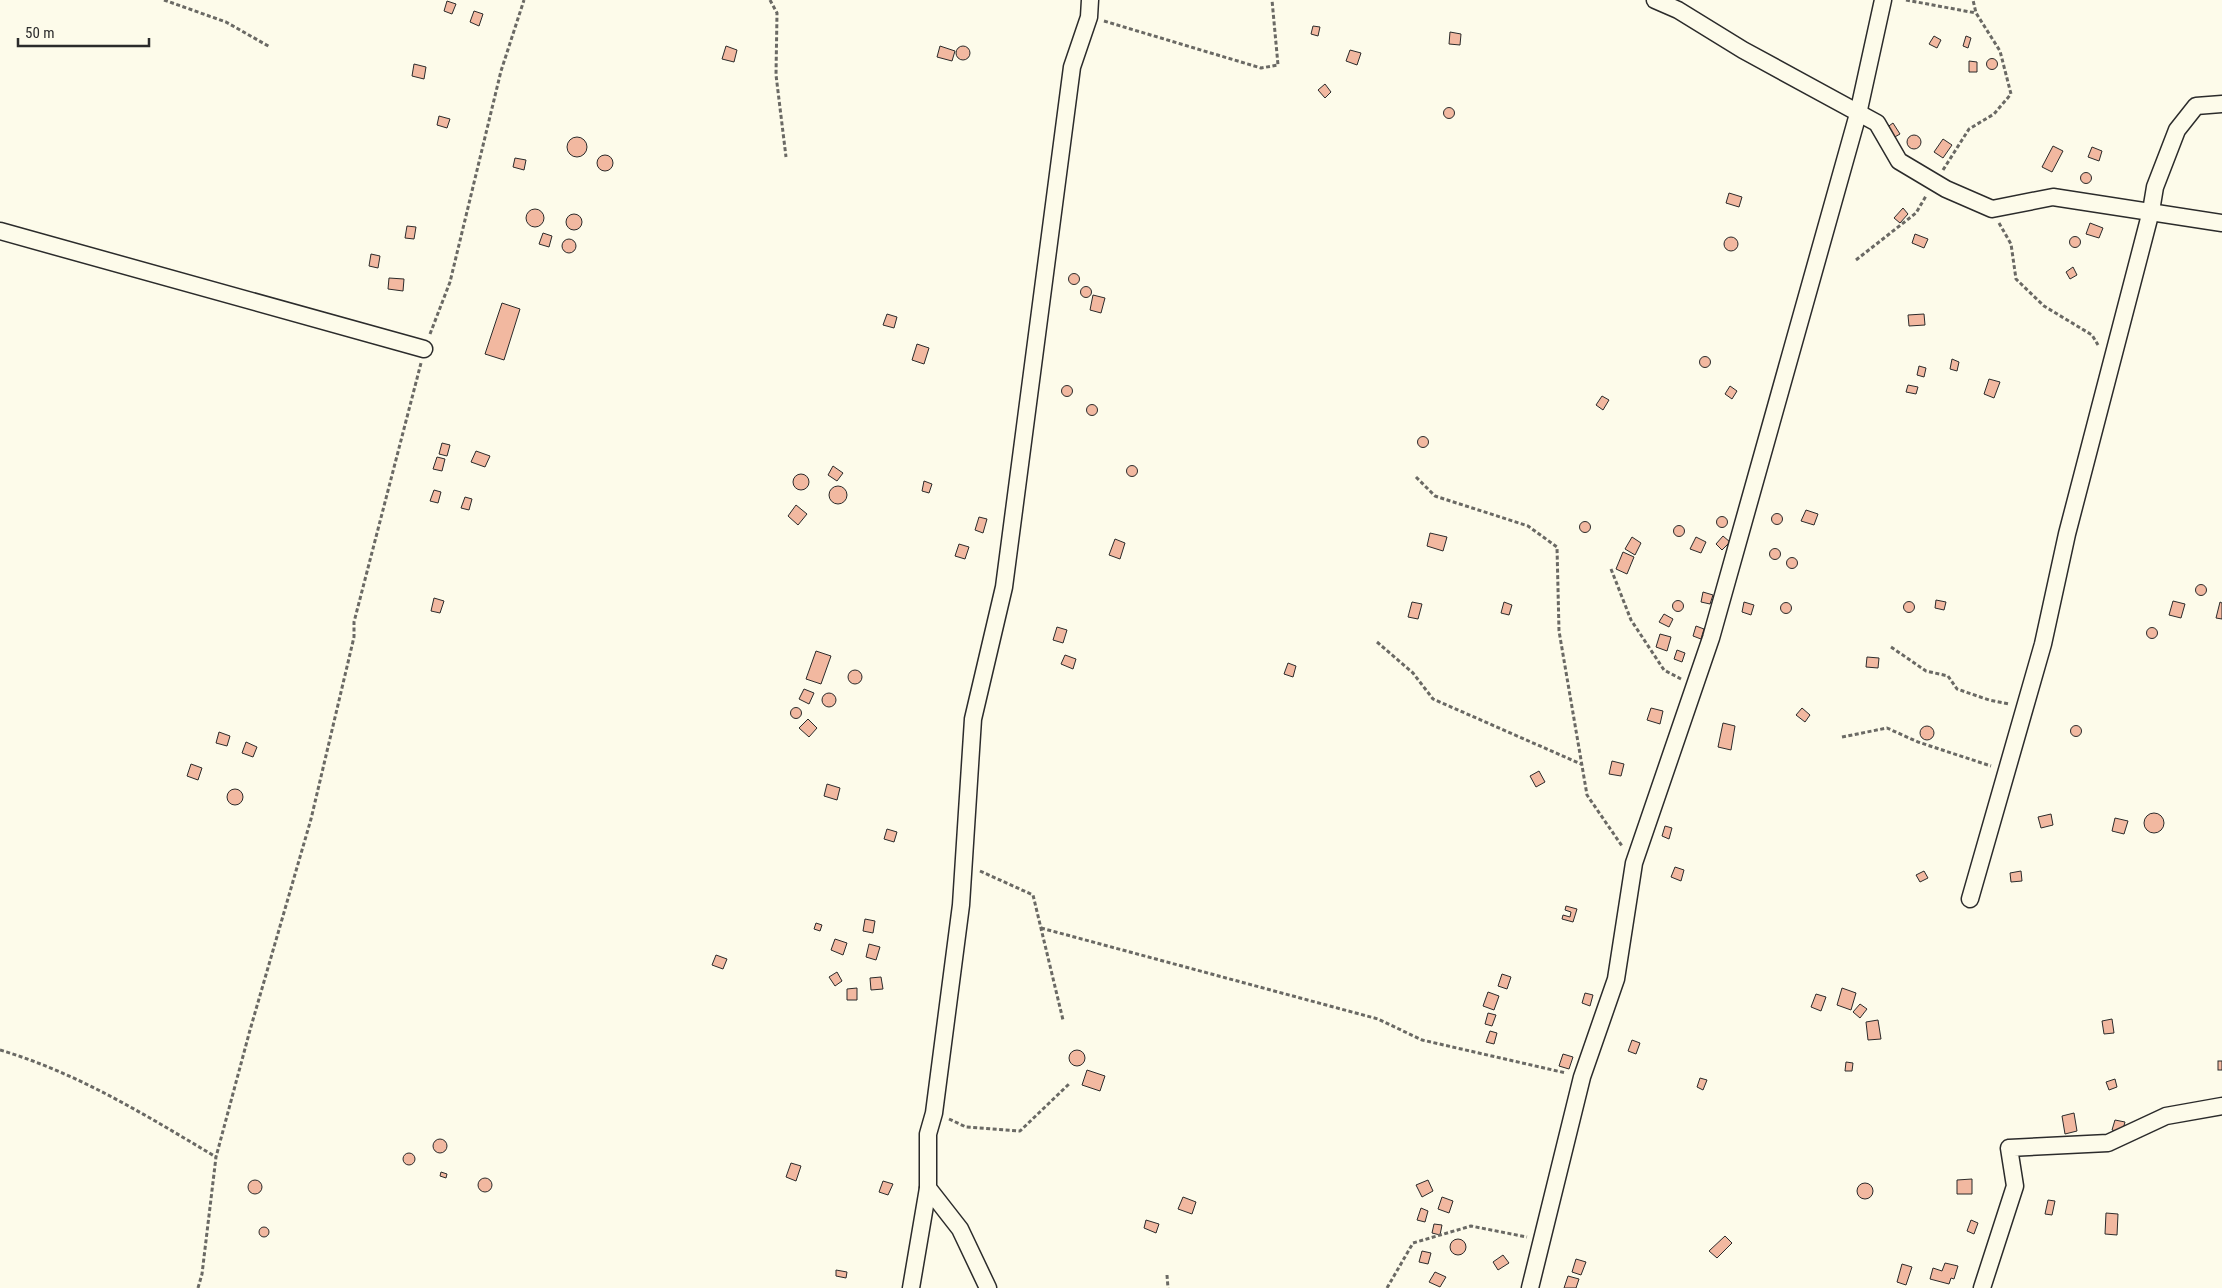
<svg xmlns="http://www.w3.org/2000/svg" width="2222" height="1288" font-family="'Roboto Condensed',sans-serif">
<rect width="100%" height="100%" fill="#fdfbea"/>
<!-- building -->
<g fill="#f2b8a0" stroke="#2b2b2b">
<polygon points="447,1 456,4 452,14 444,11"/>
<polygon points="474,11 483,14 479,26 470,22"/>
<polygon points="1313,26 1320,27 1318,36 1311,34"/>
<polygon points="1450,32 1461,34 1460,45 1449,44"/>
<polygon points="1934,36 1941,40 1937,48 1929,44"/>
<polygon points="1966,36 1971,38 1968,48 1963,46"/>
<polygon points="726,46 737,50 734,62 722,59"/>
<polygon points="940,46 955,51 952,61 937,57"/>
<circle cx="963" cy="53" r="7"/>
<polygon points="1350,50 1361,53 1357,65 1346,61"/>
<circle cx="1992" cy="64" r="5.5"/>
<polygon points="1969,61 1977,62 1977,72 1969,72"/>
<polygon points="414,64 426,67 424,79 412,76"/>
<polygon points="1325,84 1331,92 1325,98 1318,90"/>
<circle cx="1449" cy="113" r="5.5"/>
<polygon points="439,116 450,119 447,128 437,125"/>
<polygon points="1893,123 1900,134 1893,138 1886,128"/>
<circle cx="1914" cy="142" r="7"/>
<circle cx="577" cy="147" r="10"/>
<polygon points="1943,139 1952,145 1943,158 1934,152"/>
<polygon points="2053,146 2063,151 2052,172 2042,167"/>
<polygon points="2092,147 2102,151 2099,161 2088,157"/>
<circle cx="605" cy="163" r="8"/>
<polygon points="515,158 526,160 524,170 513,167"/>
<circle cx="2086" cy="178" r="5.5"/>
<polygon points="1729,193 1742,197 1739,207 1726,203"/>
<polygon points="1903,208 1908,214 1900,223 1894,218"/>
<circle cx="535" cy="218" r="9"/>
<circle cx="574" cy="222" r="8"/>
<polygon points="2090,223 2103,228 2099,238 2086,234"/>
<polygon points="407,226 416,227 414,239 405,238"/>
<polygon points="543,233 552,236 549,247 539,244"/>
<polygon points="1915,234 1928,239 1924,248 1912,243"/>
<circle cx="2075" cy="242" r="5.5"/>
<circle cx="1731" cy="244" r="7"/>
<circle cx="569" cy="246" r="7"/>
<polygon points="371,254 380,256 378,268 369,266"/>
<polygon points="2073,267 2077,275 2070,279 2066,272"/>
<circle cx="1074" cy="279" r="5.5"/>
<polygon points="389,278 404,279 403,291 388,289"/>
<circle cx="1086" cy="292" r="5.5"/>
<polygon points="1093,295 1105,298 1101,313 1090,310"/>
<polygon points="502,303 520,309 504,360 485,354"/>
<polygon points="887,314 897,317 894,328 883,325"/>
<polygon points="1924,314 1925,325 1909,326 1908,315"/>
<polygon points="917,344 929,348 924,364 912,360"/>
<circle cx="1705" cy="362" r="5.5"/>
<polygon points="1952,359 1959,362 1957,371 1950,369"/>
<polygon points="1919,366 1926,368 1924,377 1917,375"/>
<polygon points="1989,379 2000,382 1994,398 1984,394"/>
<polygon points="1908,385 1918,387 1916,394 1906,392"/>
<circle cx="1067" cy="391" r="5.5"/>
<polygon points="1730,386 1737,391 1732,399 1725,394"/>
<polygon points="1602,396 1609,400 1603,410 1596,405"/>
<circle cx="1092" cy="410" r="5.5"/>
<circle cx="1423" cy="442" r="5.5"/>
<polygon points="442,443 450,445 447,456 439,454"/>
<polygon points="476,451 490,456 485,467 471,462"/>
<polygon points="437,457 445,459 442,471 433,469"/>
<circle cx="1132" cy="471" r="5.5"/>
<polygon points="833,466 843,473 837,481 828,475"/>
<circle cx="801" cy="482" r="8"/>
<polygon points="924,481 932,484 929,493 922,491"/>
<circle cx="838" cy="495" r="9"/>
<polygon points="434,490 441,492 438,503 430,501"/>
<polygon points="465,497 472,499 469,510 461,508"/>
<polygon points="796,505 807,514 798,525 788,516"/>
<polygon points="1806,510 1818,514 1814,525 1801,521"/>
<circle cx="1777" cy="519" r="5.5"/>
<circle cx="1722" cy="522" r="5.5"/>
<polygon points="979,517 987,519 983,533 975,530"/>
<circle cx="1585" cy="527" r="5.5"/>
<circle cx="1679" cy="531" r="5.5"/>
<polygon points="1430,533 1447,537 1443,551 1427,546"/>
<polygon points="1723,536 1730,542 1722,550 1716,544"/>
<polygon points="1632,537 1641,543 1635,555 1625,549"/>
<polygon points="1696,537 1706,542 1701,553 1690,549"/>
<polygon points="1115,539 1125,543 1120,559 1109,555"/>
<polygon points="959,544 969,547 965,559 955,556"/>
<circle cx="1775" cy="554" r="5.5"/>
<polygon points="1623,552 1634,557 1627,574 1616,569"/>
<circle cx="1792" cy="563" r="5.5"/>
<circle cx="2201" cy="590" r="5.5"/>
<polygon points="1703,592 1713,595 1710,604 1701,602"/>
<polygon points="434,598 444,601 440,613 431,611"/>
<polygon points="1936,600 1946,602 1944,610 1935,608"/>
<circle cx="1678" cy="606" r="5.5"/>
<polygon points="2173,601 2185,604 2181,618 2169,615"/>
<circle cx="1909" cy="607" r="5.5"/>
<polygon points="1412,602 1422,604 1418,619 1408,617"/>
<polygon points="1504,602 1512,605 1509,615 1501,613"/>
<polygon points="1744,602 1754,605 1751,615 1742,612"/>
<polygon points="2220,602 2222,603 2222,619 2216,618"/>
<circle cx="1786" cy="608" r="5.5"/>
<polygon points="1664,614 1673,619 1669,627 1659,622"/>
<polygon points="1696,626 1704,629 1701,639 1693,636"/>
<polygon points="1057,627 1067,630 1063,643 1053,640"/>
<circle cx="2152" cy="633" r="5.5"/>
<polygon points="1660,634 1671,637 1667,651 1656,647"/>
<polygon points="1677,650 1685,653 1682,662 1674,659"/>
<polygon points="816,651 831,656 821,684 806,679"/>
<polygon points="1065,655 1076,659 1073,669 1061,664"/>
<polygon points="1867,657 1879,658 1878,668 1866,667"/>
<polygon points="1288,663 1296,666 1293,677 1284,674"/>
<circle cx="855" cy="677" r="7"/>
<polygon points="804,689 814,693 809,704 799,699"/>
<circle cx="829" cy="700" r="7"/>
<circle cx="796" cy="713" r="5.5"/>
<polygon points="1651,708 1663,711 1660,724 1647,720"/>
<polygon points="1802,708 1810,715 1805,722 1796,715"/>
<polygon points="808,719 817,728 809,737 799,728"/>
<polygon points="1723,723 1735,726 1731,750 1718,747"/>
<circle cx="2076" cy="731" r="5.5"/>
<circle cx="1927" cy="733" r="7"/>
<polygon points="219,732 230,736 227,746 216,743"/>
<polygon points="246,742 257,747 253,757 242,753"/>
<polygon points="1612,761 1624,764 1621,776 1609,774"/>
<polygon points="191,764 202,768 198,780 187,776"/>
<polygon points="1539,771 1545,782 1536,787 1530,776"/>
<polygon points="827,784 840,788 837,800 824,796"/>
<circle cx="235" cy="797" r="8"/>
<circle cx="2154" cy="823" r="10"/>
<polygon points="2051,814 2053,825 2041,828 2038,817"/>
<polygon points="2115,818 2128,821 2124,834 2112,831"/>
<polygon points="1665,826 1672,828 1669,839 1662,836"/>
<polygon points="887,829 897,832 894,842 884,839"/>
<polygon points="1675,867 1684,870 1681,881 1671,877"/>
<polygon points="1924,871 1928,878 1920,882 1916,875"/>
<polygon points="2021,871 2022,881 2011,882 2010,873"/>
<polygon points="1566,906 1577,909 1573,922 1562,919 1563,915 1570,917 1571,912 1565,910"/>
<polygon points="865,919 875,921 873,933 863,931"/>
<polygon points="816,923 822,925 820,931 814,929"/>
<polygon points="835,939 847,943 843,955 831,950"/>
<polygon points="869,944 880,947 876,960 866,957"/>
<polygon points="716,955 727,959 723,969 712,965"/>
<polygon points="837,972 842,981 835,986 829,977"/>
<polygon points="1502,974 1511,977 1507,989 1498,986"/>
<polygon points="881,977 883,989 871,990 870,978"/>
<polygon points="857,988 857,1000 847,1000 847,989"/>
<polygon points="1842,988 1856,993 1851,1010 1837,1005"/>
<polygon points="1488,992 1499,996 1494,1010 1483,1006"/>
<polygon points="1585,993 1593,995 1590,1006 1582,1003"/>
<polygon points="1816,994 1826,997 1821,1011 1811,1007"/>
<polygon points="1860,1004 1867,1009 1860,1018 1853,1012"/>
<polygon points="1488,1013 1496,1015 1492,1026 1485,1024"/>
<polygon points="2112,1019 2114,1033 2104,1034 2102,1021"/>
<polygon points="1878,1020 1881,1039 1868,1040 1866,1022"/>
<polygon points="1490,1031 1497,1033 1494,1044 1486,1042"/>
<polygon points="1632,1040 1640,1043 1636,1054 1628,1051"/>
<circle cx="1077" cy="1058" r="8"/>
<polygon points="1563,1054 1573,1057 1569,1069 1559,1066"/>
<rect x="2218" y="1061" width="4" height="9"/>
<polygon points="1846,1062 1853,1063 1852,1071 1845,1071"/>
<polygon points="1087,1070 1105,1076 1100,1091 1082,1085"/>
<polygon points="1700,1078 1707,1080 1703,1090 1697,1087"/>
<polygon points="2115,1079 2117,1087 2109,1090 2106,1082"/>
<polygon points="2074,1113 2077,1131 2065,1134 2062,1116"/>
<polygon points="2115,1120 2125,1122 2122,1133 2112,1130"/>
<circle cx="440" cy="1146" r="7"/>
<circle cx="409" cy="1159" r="6"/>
<polygon points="791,1163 801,1166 796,1181 786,1177"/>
<polygon points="441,1172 447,1174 446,1178 440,1176"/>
<circle cx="485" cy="1185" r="7"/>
<polygon points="1972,1179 1972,1194 1957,1194 1957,1180"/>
<polygon points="1428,1180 1433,1191 1422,1197 1416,1185"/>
<circle cx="255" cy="1187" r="7"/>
<polygon points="883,1181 893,1184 888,1195 879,1192"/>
<circle cx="1865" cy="1191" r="8"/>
<polygon points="1183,1197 1196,1202 1192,1214 1178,1209"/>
<polygon points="1442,1197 1453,1201 1449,1213 1438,1209"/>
<polygon points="2048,1200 2055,1201 2052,1215 2045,1214"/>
<polygon points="1421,1208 1428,1211 1425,1222 1417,1220"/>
<polygon points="2106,1213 2118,1214 2117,1235 2105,1234"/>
<polygon points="1146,1220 1159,1224 1156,1233 1144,1228"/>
<polygon points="1971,1220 1978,1223 1974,1234 1967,1231"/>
<polygon points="1434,1224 1442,1225 1440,1235 1432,1233"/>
<circle cx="264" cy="1232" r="5"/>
<polygon points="1725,1236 1732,1243 1717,1258 1709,1251"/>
<circle cx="1458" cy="1247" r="8"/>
<polygon points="1422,1251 1431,1253 1428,1264 1419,1262"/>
<polygon points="1503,1255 1509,1263 1498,1270 1493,1262"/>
<polygon points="1576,1259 1586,1262 1581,1275 1572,1272"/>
<polygon points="1945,1263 1958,1266 1954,1279 1951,1278 1949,1284 1930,1279 1933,1268 1942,1271"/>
<polygon points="1902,1264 1912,1267 1906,1285 1897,1282"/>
<polygon points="836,1270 847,1272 846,1278 836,1276"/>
<polygon points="1435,1272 1446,1277 1440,1287 1429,1282"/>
<polygon points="1568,1276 1579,1279 1576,1288 1564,1288"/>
</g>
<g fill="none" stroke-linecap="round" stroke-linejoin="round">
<defs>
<g id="minor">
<polyline points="1655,0 1678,10 1743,50 1877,123 1899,161 1946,189 1992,209 2053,197 2222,223"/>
<polyline points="0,231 424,349"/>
<polyline points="1970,899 2043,644 2067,534 2151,211 2155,187 2177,130 2196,106 2222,104"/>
<polyline points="911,1288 928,1188"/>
<polyline points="988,1288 960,1229 928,1188 928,1134 934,1113 961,905 973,719 1004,587 1072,67 1089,17 1090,0"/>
<polyline points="1530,1288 1582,1077 1616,979 1634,863 1711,638 1858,114 1883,0"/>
<polyline points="1982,1288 2015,1186 2009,1148 2108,1143 2166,1116 2222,1106"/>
</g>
</defs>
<!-- minor casing -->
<use href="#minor" stroke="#2b2b2b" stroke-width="19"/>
<!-- path -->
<g stroke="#6a6964" stroke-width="3" stroke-dasharray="4 2.5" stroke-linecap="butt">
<polyline points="164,0 226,22 270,47"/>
<polyline points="770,0 777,13 776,75 786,157"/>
<polyline points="1906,0 1976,13"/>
<polyline points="1104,21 1261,68 1278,65 1272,0"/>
<polyline points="1943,170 1969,129 1994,114 2011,94 2000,51 1976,13 1973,0"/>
<polyline points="1999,223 2011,244 2016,279 2044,306 2092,335 2098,345"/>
<polyline points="1856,260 1916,213 1926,196"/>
<polyline points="430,334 450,282 501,71 524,0"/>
<polyline points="1416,477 1435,496 1528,526 1557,547 1559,631 1587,795 1622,846"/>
<polyline points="1611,569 1631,620 1664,670 1681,679"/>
<polyline points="1377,642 1413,673 1433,699 1581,764"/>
<polyline points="1891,647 1926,671 1948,676 1957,689 1989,700 2009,704"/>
<polyline points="1842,737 1887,728 1918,742 1991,766"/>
<polyline points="980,871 1033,895 1063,1020"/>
<polyline points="1041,928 1378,1019 1422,1040 1566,1073"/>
<path d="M0 1050C78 1073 147 1116 216 1157"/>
<polyline points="949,1119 966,1127 1020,1131 1069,1084"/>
<polyline points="1167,1275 1168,1288"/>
<polyline points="198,1288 202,1274 216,1157 250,1030 311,819 354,637 354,622 421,363"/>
<polyline points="1387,1288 1413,1243 1471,1226 1527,1237"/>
</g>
<!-- minor -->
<use href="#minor" stroke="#fdfbea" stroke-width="16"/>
</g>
<!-- scale -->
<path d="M18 38v8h131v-8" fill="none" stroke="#2b2b2b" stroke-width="2.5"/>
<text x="25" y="38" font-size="15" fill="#2b2b2b" stroke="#fdfbea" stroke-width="4" paint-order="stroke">50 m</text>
</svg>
